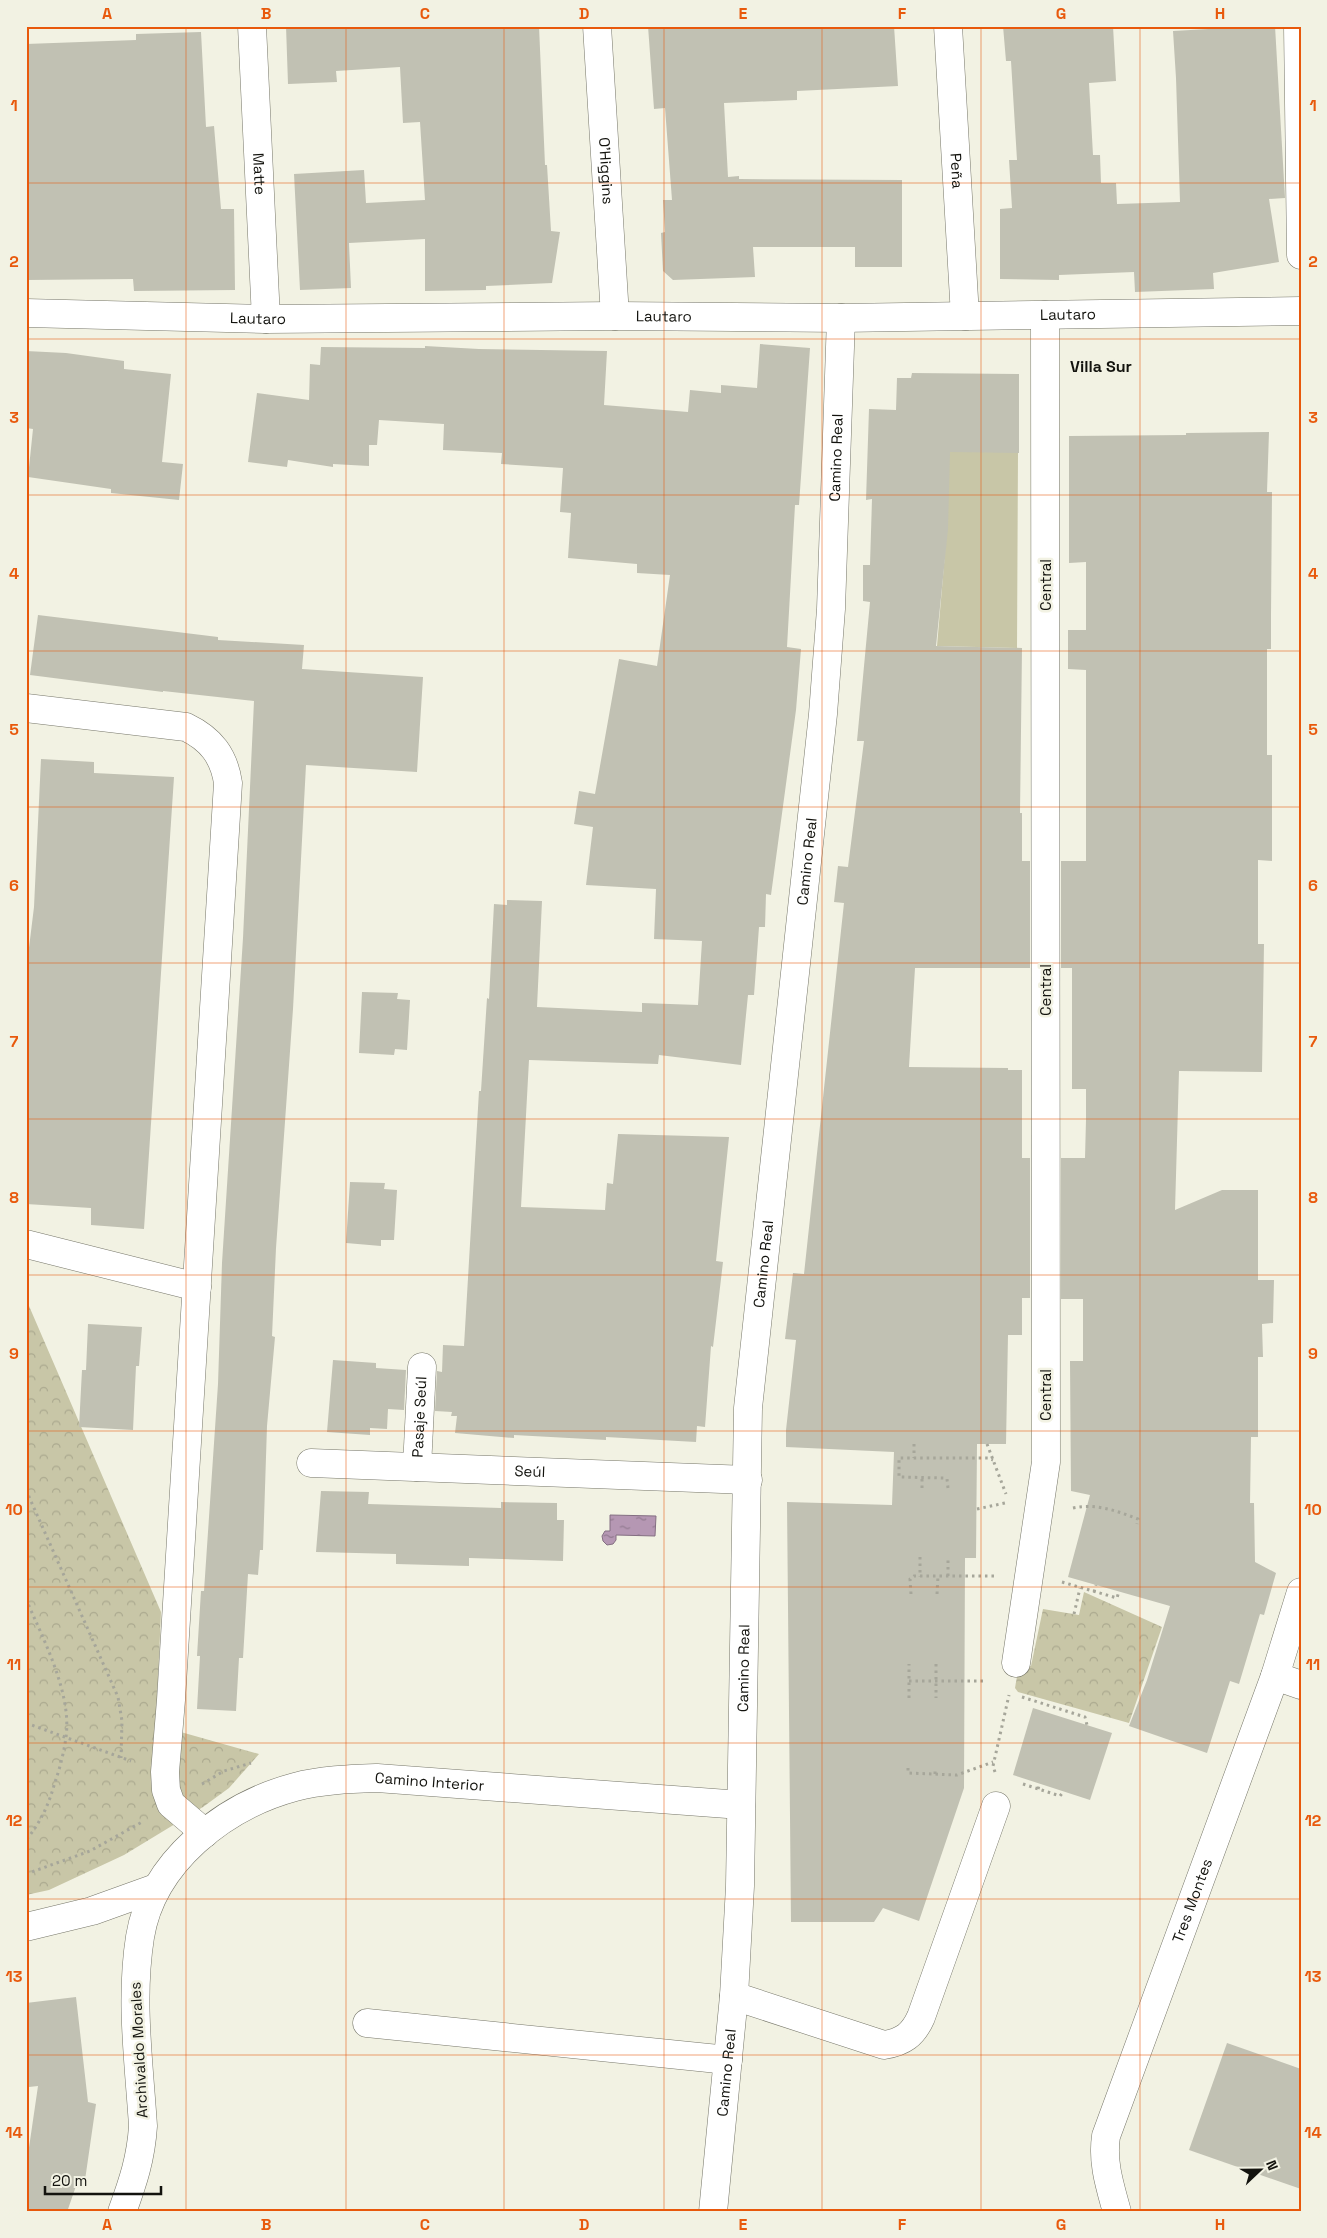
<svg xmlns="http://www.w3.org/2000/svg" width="1327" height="2238" font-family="'Space Grotesk',sans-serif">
<defs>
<pattern id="park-crowns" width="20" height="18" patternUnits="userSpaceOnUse" patternTransform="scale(1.25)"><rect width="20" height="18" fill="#c8c6a7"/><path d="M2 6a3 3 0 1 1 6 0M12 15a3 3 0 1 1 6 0" fill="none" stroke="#aba98f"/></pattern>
<pattern id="water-ripples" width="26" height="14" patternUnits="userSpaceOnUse" patternTransform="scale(1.25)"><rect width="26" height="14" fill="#b597b3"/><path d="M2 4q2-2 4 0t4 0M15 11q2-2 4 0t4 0" fill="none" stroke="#927a90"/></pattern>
</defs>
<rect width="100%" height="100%" fill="#f2f2e3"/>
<!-- green -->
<polygon fill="#c8c6a7" points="948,452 1018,452 1017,648 937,646 945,553"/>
<!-- park -->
<g fill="url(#park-crowns)">
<polygon points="26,1299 161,1612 156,1725 259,1754 229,1788 203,1807 124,1855 49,1890 26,1895"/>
<polygon points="1084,1592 1162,1627 1129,1723 1018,1692 1015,1688 1019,1665 1031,1666 1043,1609 1079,1615"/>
</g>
<!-- water -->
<polygon fill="url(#water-ripples)" stroke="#846f82" points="610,1515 656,1516 655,1536 616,1535 616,1540 613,1544 607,1545 603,1541 602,1536 605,1531 610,1531"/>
<!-- building -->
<g fill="#c1c1b3">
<polygon points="286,26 374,26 374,29 427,26 539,26 545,165 547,165 551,231 560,232 552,283 486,286 486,290 425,291 425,239 349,243 351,288 300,290 294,174 364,170 366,203 425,200 420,122 403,123 400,67 336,71 337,82 288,84"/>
<polygon points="648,26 894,26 898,86 797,91 797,100 724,103 728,177 739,176 739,179 902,180 902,267 855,267 855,247 753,247 755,277 673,280 663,271 661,233 665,232 663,200 672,200 665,108 654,109"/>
<polygon points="1003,26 1113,26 1116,81 1089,83 1093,155 1100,155 1101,183 1116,183 1117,204 1180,202 1176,78 1173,31 1226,28 1226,26 1275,26 1285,198 1269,199 1279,262 1213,273 1214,289 1135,292 1134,272 1059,275 1059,280 1000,279 1000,209 1012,208 1009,160 1017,160 1011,61 1006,61"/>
<polygon points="201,32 206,127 214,126 221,209 234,209 235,290 134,291 133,279 26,280 29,120 26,120 26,44 136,40 136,34"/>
<polygon points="760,344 810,348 799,505 795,505 787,647 801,649 796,710 771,895 766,894 765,927 759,927 754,995 748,995 741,1065 659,1055 658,1064 529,1060 521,1207 605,1210 607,1183 613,1184 618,1134 729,1137 716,1261 723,1262 713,1347 711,1346 705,1427 697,1426 696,1442 606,1437 606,1440 514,1435 514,1438 455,1433 457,1416 451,1416 452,1412 435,1411 437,1371 442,1372 443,1345 464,1346 479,1091 481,1091 487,998 489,999 494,904 507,905 507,900 542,901 537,1007 642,1012 642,1003 698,1005 702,941 654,939 656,889 586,885 593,827 574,824 579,791 595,794 619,659 657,666 670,575 637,573 637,564 568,558 571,513 560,512 563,468 501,464 502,453 443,450 444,424 379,420 377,445 369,445 369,466 333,464 333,467 288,460 287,467 248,462 257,393 309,400 310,364 320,365 321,347 425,348 425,346 479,349 607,351 604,405 688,412 690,390 721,393 721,385 757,388"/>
<polygon points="26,351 66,353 124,361 124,369 171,374 162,462 183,464 179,500 111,493 111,489 28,477 33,429 26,428"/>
<polygon points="912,373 1019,374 1019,453 950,452 948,529 936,646 1022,648 1020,813 1022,813 1022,861 1030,861 1030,968 915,968 909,1067 1008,1068 1008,1070 1022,1070 1022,1158 1030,1158 1030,1298 1022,1298 1022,1335 1008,1335 1006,1444 977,1444 976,1558 965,1558 964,1788 919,1921 883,1908 874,1922 791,1922 787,1502 892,1505 894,1452 786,1447 786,1430 796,1340 785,1339 793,1273 804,1274 844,903 834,902 838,866 848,867 864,741 857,741 870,602 863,601 863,565 870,565 872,499 866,500 869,409 896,410 897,378 911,378"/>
<polygon points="1269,432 1267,492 1272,492 1271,616 1271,649 1267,649 1267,755 1272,755 1272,861 1258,860 1258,944 1264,944 1262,1072 1179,1071 1175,1210 1222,1190 1258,1190 1258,1280 1274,1280 1273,1323 1262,1324 1263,1357 1258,1357 1258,1437 1251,1437 1250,1503 1254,1503 1255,1562 1276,1573 1264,1615 1260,1614 1239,1684 1230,1681 1207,1753 1129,1726 1147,1680 1170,1606 1068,1577 1090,1495 1071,1491 1070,1361 1083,1361 1083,1299 1061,1299 1061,1158 1085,1158 1086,1120 1086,1089 1072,1089 1072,968 1061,968 1061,861 1086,861 1086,670 1068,669 1068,630 1086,630 1086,562 1069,563 1069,436 1186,435 1186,433"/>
<polygon points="38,615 218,637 218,640 304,645 302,669 423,677 417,772 306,765 293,1009 276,1248 272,1336 275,1337 267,1426 263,1550 260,1550 258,1575 248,1574 243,1658 239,1658 236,1711 197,1709 200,1656 197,1656 201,1591 204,1591 218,1384 222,1263 243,938 254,701 163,691 163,692 30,675"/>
<polygon points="41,759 94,762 94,773 174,777 144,1229 91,1225 91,1208 26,1204 26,972 34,907"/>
<polygon points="362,992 398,993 397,999 410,1000 407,1050 395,1049 394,1055 359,1053"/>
<polygon points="350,1182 385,1183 384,1189 397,1190 394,1240 381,1240 381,1246 346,1243"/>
<polygon points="88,1324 142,1327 139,1366 136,1366 133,1430 79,1427 82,1370 86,1370"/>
<polygon points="333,1360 376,1363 376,1368 406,1370 404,1410 388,1409 387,1429 370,1428 370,1435 327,1432"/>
<polygon points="321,1491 369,1492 368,1504 501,1508 501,1502 557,1503 557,1520 564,1520 563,1561 469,1558 469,1566 396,1564 396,1554 316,1552"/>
<polygon points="1033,1708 1112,1733 1090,1800 1013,1775"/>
<polygon points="76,1997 88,2102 96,2104 84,2187 76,2186 67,2212 26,2212 26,2168 38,2086 29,2087 26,2067 26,2003"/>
<polygon points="1227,2043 1301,2069 1301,2189 1189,2150"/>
</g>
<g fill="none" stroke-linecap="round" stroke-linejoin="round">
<defs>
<g id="minor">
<path id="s1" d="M252 26 266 319"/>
<path id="s2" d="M597 26 615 316"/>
<path id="s3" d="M948 26 965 316"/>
<polyline points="1298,26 1301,255"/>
<path id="s4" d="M26 313 266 319 615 316 841 318 1301 311"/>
<path d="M26 708 186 727C211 739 224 756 228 783L171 1700 165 1772 166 1790 171 1804 205 1833"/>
<polyline points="26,1244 197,1287"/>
<path id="s5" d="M311 1463 748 1480"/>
<path id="s6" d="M417 1467 422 1367"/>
<polyline points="1016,1663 1046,1462 1045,315"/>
<polyline points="1275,1676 1301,1685"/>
<polyline points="26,1927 92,1911 156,1888"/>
<path d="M734 1996 884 2045C903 2042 913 2035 921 2017L996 1806"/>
<polyline points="367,2023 728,2060"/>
<path id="s7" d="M122 2212C133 2182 141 2158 143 2126 139 2063 130 2000 140 1937 152 1862 224 1806 295 1787 321 1780 350 1779 377 1778L741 1805"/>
<path id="s8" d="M713 2212 734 1996 740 1886 748 1408 823 714 831 609 841 318"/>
<path id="s9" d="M1117 2212C1110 2186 1102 2163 1106 2136L1275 1676 1301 1592"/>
</g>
</defs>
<!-- minor casing -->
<use href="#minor" stroke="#77776a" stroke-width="29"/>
<!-- path -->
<g stroke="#a6a69a" stroke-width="3" stroke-dasharray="2.5 4" stroke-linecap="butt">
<polyline points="914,1444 914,1458"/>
<polyline points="987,1444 1006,1494"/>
<polyline points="922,1488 922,1478"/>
<polyline points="948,1488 947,1479 945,1478 899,1477 899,1458 988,1458 993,1460"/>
<polyline points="26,1490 118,1697 122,1721 121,1758"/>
<path d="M1073 1508C1096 1503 1117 1511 1138 1519L1137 1524"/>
<polyline points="977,1509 1005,1503"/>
<polyline points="920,1557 920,1577"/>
<polyline points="948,1576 948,1557"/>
<polyline points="1062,1582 1117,1598 1119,1591"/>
<polyline points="1094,1592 1096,1585"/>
<polyline points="911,1594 910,1579 914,1576 996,1576"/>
<polyline points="937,1594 938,1576"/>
<path d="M26 1599C43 1639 72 1693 66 1737 64 1752 60 1768 55 1782 49 1804 41 1822 26 1840"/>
<polyline points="1074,1614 1080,1588"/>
<polyline points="936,1664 936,1698"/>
<polyline points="909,1681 986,1681"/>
<polyline points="1022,1697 1085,1717 1087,1725"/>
<polyline points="909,1698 909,1664"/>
<polyline points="26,1723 131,1761"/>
<polyline points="908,1768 908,1773 957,1775 993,1762"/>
<polyline points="995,1772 993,1766 1009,1695"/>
<polyline points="935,1774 935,1768"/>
<polyline points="202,1784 224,1771 251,1763"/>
<polyline points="1023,1784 1060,1796 1064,1791"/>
<polyline points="1038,1789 1040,1783"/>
<polyline points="26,1874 90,1851 142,1822"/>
</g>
<!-- minor -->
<use href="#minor" stroke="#fff" stroke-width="28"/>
</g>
<!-- grid -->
<path fill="none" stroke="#e8590c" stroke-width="1" stroke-opacity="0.55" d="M186 26V2212M346 26V2212M504 26V2212M664 26V2212M822 26V2212M981 26V2212M1140 26V2212M26 183H1301M26 339H1301M26 495H1301M26 651H1301M26 807H1301M26 963H1301M26 1119H1301M26 1275H1301M26 1431H1301M26 1587H1301M26 1743H1301M26 1899H1301M26 2055H1301"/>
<g text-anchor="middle" stroke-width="5" stroke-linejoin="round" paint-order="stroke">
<!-- street labels -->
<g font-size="15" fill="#13130e" stroke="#f2f2e3">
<text dy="5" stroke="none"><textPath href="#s2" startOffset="145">O'Higgins</textPath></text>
<text dy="5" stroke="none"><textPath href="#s3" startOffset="145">Peña</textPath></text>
<text dy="5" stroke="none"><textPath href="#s1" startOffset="148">Matte</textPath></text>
<text dy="5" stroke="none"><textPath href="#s4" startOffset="1042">Lautaro</textPath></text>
<text dy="5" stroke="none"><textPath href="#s4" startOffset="638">Lautaro</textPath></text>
<text dy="5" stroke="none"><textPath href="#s4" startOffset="232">Lautaro</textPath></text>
<text dy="5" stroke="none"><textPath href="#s8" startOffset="1760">Camino Real</textPath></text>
<text transform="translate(1046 585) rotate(-90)" y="5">Central</text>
<text dy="5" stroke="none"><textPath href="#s8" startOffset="1355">Camino Real</textPath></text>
<text transform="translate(1046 990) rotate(-90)" y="5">Central</text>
<text dy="5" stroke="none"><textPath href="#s8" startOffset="950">Camino Real</textPath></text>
<text transform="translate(1046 1395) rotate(-90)" y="5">Central</text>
<text dy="5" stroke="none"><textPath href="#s6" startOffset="50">Pasaje Seúl</textPath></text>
<text dy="5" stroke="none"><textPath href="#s5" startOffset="219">Seúl</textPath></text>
<text dy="5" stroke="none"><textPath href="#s8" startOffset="545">Camino Real</textPath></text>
<text dy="5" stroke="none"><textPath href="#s7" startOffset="641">Camino Interior</textPath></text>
<text dy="5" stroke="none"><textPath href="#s9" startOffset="328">Tres Montes</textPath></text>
<text transform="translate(139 2050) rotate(-93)" y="5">Archivaldo Morales</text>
<text dy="5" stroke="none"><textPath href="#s8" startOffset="140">Camino Real</textPath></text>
</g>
<!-- neighbourhood labels -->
<g font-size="16" font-weight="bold" fill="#13130e" stroke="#f2f2e3">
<text x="1101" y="372">Villa Sur</text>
</g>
</g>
<!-- border -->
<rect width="1327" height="2238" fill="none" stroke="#f2f2e3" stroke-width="55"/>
<!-- north arrow -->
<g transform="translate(1260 2170) rotate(68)" stroke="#f2f2e3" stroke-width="4" paint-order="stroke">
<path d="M0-4L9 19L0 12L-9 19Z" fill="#13130e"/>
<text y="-8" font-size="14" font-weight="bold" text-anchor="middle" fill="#13130e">N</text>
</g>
<!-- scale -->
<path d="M45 2186v8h116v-8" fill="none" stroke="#13130e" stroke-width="2.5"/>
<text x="52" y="2186" font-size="15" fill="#13130e" stroke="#f2f2e3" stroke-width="4" paint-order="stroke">20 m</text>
<rect x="28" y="28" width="1272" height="2182" fill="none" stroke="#e8590c" stroke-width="2"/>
<g font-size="16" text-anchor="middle" font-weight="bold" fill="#e8590c">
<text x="107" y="19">A</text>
<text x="266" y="19">B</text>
<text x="425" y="19">C</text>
<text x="584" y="19">D</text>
<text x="743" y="19">E</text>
<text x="902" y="19">F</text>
<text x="1061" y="19">G</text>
<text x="1220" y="19">H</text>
<text x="14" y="111">1</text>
<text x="1313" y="111">1</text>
<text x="14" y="267">2</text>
<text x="1313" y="267">2</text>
<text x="14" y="423">3</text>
<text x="1313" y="423">3</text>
<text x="14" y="579">4</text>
<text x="1313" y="579">4</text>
<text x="14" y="735">5</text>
<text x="1313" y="735">5</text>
<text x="14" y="891">6</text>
<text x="1313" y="891">6</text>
<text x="14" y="1047">7</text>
<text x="1313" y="1047">7</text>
<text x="14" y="1203">8</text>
<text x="1313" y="1203">8</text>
<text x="14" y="1359">9</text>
<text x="1313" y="1359">9</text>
<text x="14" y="1515">10</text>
<text x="1313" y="1515">10</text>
<text x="14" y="1670">11</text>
<text x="1313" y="1670">11</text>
<text x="14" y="1826">12</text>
<text x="1313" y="1826">12</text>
<text x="14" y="1982">13</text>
<text x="1313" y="1982">13</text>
<text x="14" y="2138">14</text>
<text x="1313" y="2138">14</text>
<text x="107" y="2230">A</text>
<text x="266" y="2230">B</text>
<text x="425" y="2230">C</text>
<text x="584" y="2230">D</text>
<text x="743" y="2230">E</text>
<text x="902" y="2230">F</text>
<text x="1061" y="2230">G</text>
<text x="1220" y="2230">H</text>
</g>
</svg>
